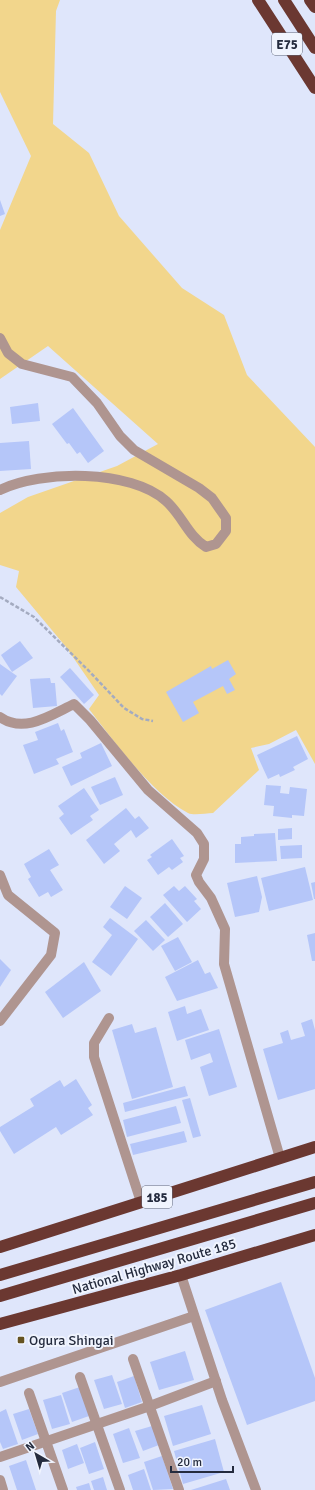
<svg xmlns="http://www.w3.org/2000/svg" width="315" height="1490" font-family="Signika,sans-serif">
<rect width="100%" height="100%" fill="#dfe6fb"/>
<!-- green -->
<path fill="#f2d68c" d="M0 0H60L56 11 53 124 89 153 119 216 182 288 224 315 247 375 315 447V764L296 730 269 744 251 748 259 770 213 813C206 813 194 816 188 813 154 796 112 739 89 709L99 695 66 647 16 587 19 571 0 565V513L28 497 117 466 158 444 48 346 0 379V230L31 156 0 92Z"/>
<!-- building -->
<g fill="#b5c6f9">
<polygon points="0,200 5,214 0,216"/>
<polygon points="38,403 40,421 12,424 10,407"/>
<polygon points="73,408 104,451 88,463 80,452 77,454 69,443 67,444 52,424"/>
<polygon points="29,441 31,469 0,471 0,443"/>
<polygon points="20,641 33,658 12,672 1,655"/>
<polygon points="228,660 236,674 229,679 235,690 227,694 223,686 193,702 199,713 183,722 166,692 211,666 212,669"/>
<polygon points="0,664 17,676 2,696 0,694"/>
<polygon points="70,668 94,695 84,704 60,677"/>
<polygon points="50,678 51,683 55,683 57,706 33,708 30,679"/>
<polygon points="58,723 61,731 64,729 73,752 56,759 59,764 34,774 23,745 38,740 35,732"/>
<polygon points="297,736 308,759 293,767 295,770 280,777 279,774 268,779 257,755"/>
<polygon points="101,743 112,766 71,786 62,767 82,758 80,753"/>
<polygon points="115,777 123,795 100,805 91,787"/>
<polygon points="266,785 281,786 280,793 289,794 290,787 307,789 304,816 292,815 292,818 273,816 274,806 264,805"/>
<polygon points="84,788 99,810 90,816 93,820 71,835 59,818 64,814 58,806"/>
<polygon points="126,808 135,819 139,816 149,828 136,838 131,830 114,844 120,851 104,864 86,840"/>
<polygon points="292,828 292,839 278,840 278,829"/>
<polygon points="275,833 277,861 235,863 235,844 241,844 241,837 254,836 254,834"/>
<polygon points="172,839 184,856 180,858 183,862 172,870 169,867 158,875 147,860 152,857 150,855"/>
<polygon points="302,845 302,858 281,859 280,846"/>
<polygon points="49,849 59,865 50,870 63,890 51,897 48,892 39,897 28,879 31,877 24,864"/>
<polygon points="305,867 313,900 269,911 261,878"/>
<polygon points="257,876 262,897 259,912 235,917 227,883"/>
<polygon points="315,882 315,899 314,899 311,883"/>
<polygon points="125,886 142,898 127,919 110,907"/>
<polygon points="174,886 179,891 185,886 197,899 194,901 201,909 187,922 163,895"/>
<polygon points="165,903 183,924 168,937 150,917"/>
<polygon points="110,918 138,939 111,976 92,962 112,935 103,927"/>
<polygon points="146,920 165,940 153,951 134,931"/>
<polygon points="315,933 315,961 312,961 307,935"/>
<polygon points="178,937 192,962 175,971 161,946"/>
<polygon points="0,959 11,970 0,987"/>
<polygon points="198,960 205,974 210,972 218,988 177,1001 165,977"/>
<polygon points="84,962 101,991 63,1018 45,992"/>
<polygon points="185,1006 187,1014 201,1009 209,1030 177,1041 168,1012"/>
<polygon points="312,1019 315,1030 315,1089 278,1100 263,1049 283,1043 280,1033 288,1030 291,1040 305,1036 301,1023"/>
<polygon points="132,1024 135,1033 156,1027 173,1087 132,1099 112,1030"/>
<polygon points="219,1029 237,1087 209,1096 200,1067 213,1062 210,1053 191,1060 185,1040"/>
<polygon points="76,1079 92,1105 88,1108 93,1115 61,1135 56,1127 14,1154 0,1131 0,1127 34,1106 30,1099 60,1080 64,1087"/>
<polygon points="185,1086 188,1096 125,1112 123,1103"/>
<polygon points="190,1098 201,1136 193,1138 182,1100"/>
<polygon points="176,1106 181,1123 127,1137 123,1120"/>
<polygon points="184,1131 187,1142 133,1155 130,1144"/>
<polygon points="281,1282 315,1378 315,1401 247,1425 205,1310"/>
<polygon points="185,1351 194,1380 159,1390 150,1362"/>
<polygon points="112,1375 122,1404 104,1409 94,1380"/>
<polygon points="134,1376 142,1402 125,1408 117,1382"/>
<polygon points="80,1387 89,1416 72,1422 62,1393"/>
<polygon points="61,1395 70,1424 52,1429 43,1400"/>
<polygon points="202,1405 211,1434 173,1446 164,1416"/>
<polygon points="6,1409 18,1444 3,1449 0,1442 0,1412"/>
<polygon points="29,1409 38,1434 22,1440 13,1414"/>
<polygon points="152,1426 159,1445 143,1451 135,1431"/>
<polygon points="129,1428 140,1458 123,1463 113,1434"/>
<polygon points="215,1439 224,1472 183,1484 174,1451"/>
<polygon points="95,1442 104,1469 89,1474 80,1448"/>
<polygon points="77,1444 84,1463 68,1469 62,1450"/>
<polygon points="162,1456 173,1489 153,1490 144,1462"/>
<polygon points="26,1460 36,1490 17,1490 9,1466"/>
<polygon points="144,1469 151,1490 133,1490 128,1475"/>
<polygon points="103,1477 107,1490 94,1490 91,1481"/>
<polygon points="226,1479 230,1490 191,1490"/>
<polygon points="89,1483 91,1490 77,1490 76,1487"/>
</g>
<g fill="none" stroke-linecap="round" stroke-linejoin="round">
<!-- path -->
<polyline stroke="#a4abc0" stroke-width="2.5" stroke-dasharray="4 2" stroke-linecap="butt" points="0,597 34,617 89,671 124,708 142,719 153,721"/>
<!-- lane -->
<g stroke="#af9590" stroke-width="10">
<path d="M0 717C24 734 51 715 74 704L90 720 148 790 197 833 204 844V859L196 875 199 882 211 898 225 929 224 964 280 1158"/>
<polyline points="109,1018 94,1043 94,1057 141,1202"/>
</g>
<!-- street -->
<g stroke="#af9590" stroke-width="10">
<path d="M0 338 8 353 22 364 72 377 97 403 120 436 134 450 199 488 212 498 226 518V531L216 544 206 547C188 536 182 515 166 501 131 469 41 470 0 490"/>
<polyline points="0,875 8,895 55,933 51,955 0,1021"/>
<polyline points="181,1275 222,1400 256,1490"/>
<polyline points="133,1359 179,1490"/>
<polyline points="80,1377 120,1490"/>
<polyline points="0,1382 194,1316"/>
<polyline points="29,1393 63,1490"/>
<polyline points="0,1457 150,1406 216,1381"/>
<polyline points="0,1480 3,1490"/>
</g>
<!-- highway -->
<g stroke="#6b3831" stroke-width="12">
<polyline points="258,0 315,88"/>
<polyline points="284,0 315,48"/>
<polyline points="310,0 315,7"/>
<polyline points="0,1247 315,1147"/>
<polyline points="0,1275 315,1182"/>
<polyline points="0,1296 315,1203"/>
<polyline points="0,1324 181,1275 315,1235"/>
</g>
</g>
<!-- markers -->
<rect fill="#655321" stroke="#f0f4fe" stroke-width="1.5" x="17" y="1336" width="8" height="8" rx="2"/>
<g text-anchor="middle" stroke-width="4" stroke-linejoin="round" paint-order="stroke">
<!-- shield labels -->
<g fill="#f0f4fe" stroke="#616778" stroke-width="1">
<rect x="272" y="33" width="30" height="22" rx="3"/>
<rect x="142" y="1186" width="30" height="22" rx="3"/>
</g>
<g font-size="13" font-weight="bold" fill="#242b3e">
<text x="287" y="49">E75</text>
<text x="157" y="1202">185</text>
</g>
<!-- street labels -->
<g font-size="14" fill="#242b3e" stroke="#f0f4fe">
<text transform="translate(154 1266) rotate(-16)" y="5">National Highway Route 185</text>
</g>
<!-- poi labels -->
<g font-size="14" fill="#242b3e" stroke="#f0f4fe" text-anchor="start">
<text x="29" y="1345">Ogura Shingai</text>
</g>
</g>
<!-- north arrow -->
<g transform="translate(36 1454) rotate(322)" stroke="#f0f4fe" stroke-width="3" paint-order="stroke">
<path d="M0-3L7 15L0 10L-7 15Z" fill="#242b3e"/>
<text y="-6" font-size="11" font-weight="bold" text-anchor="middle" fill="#242b3e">N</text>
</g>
<!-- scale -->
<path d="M171 1466v6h62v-6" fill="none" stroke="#242b3e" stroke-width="2"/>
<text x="177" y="1466" font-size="12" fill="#242b3e" stroke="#f0f4fe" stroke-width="3" paint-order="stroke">20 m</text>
</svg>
